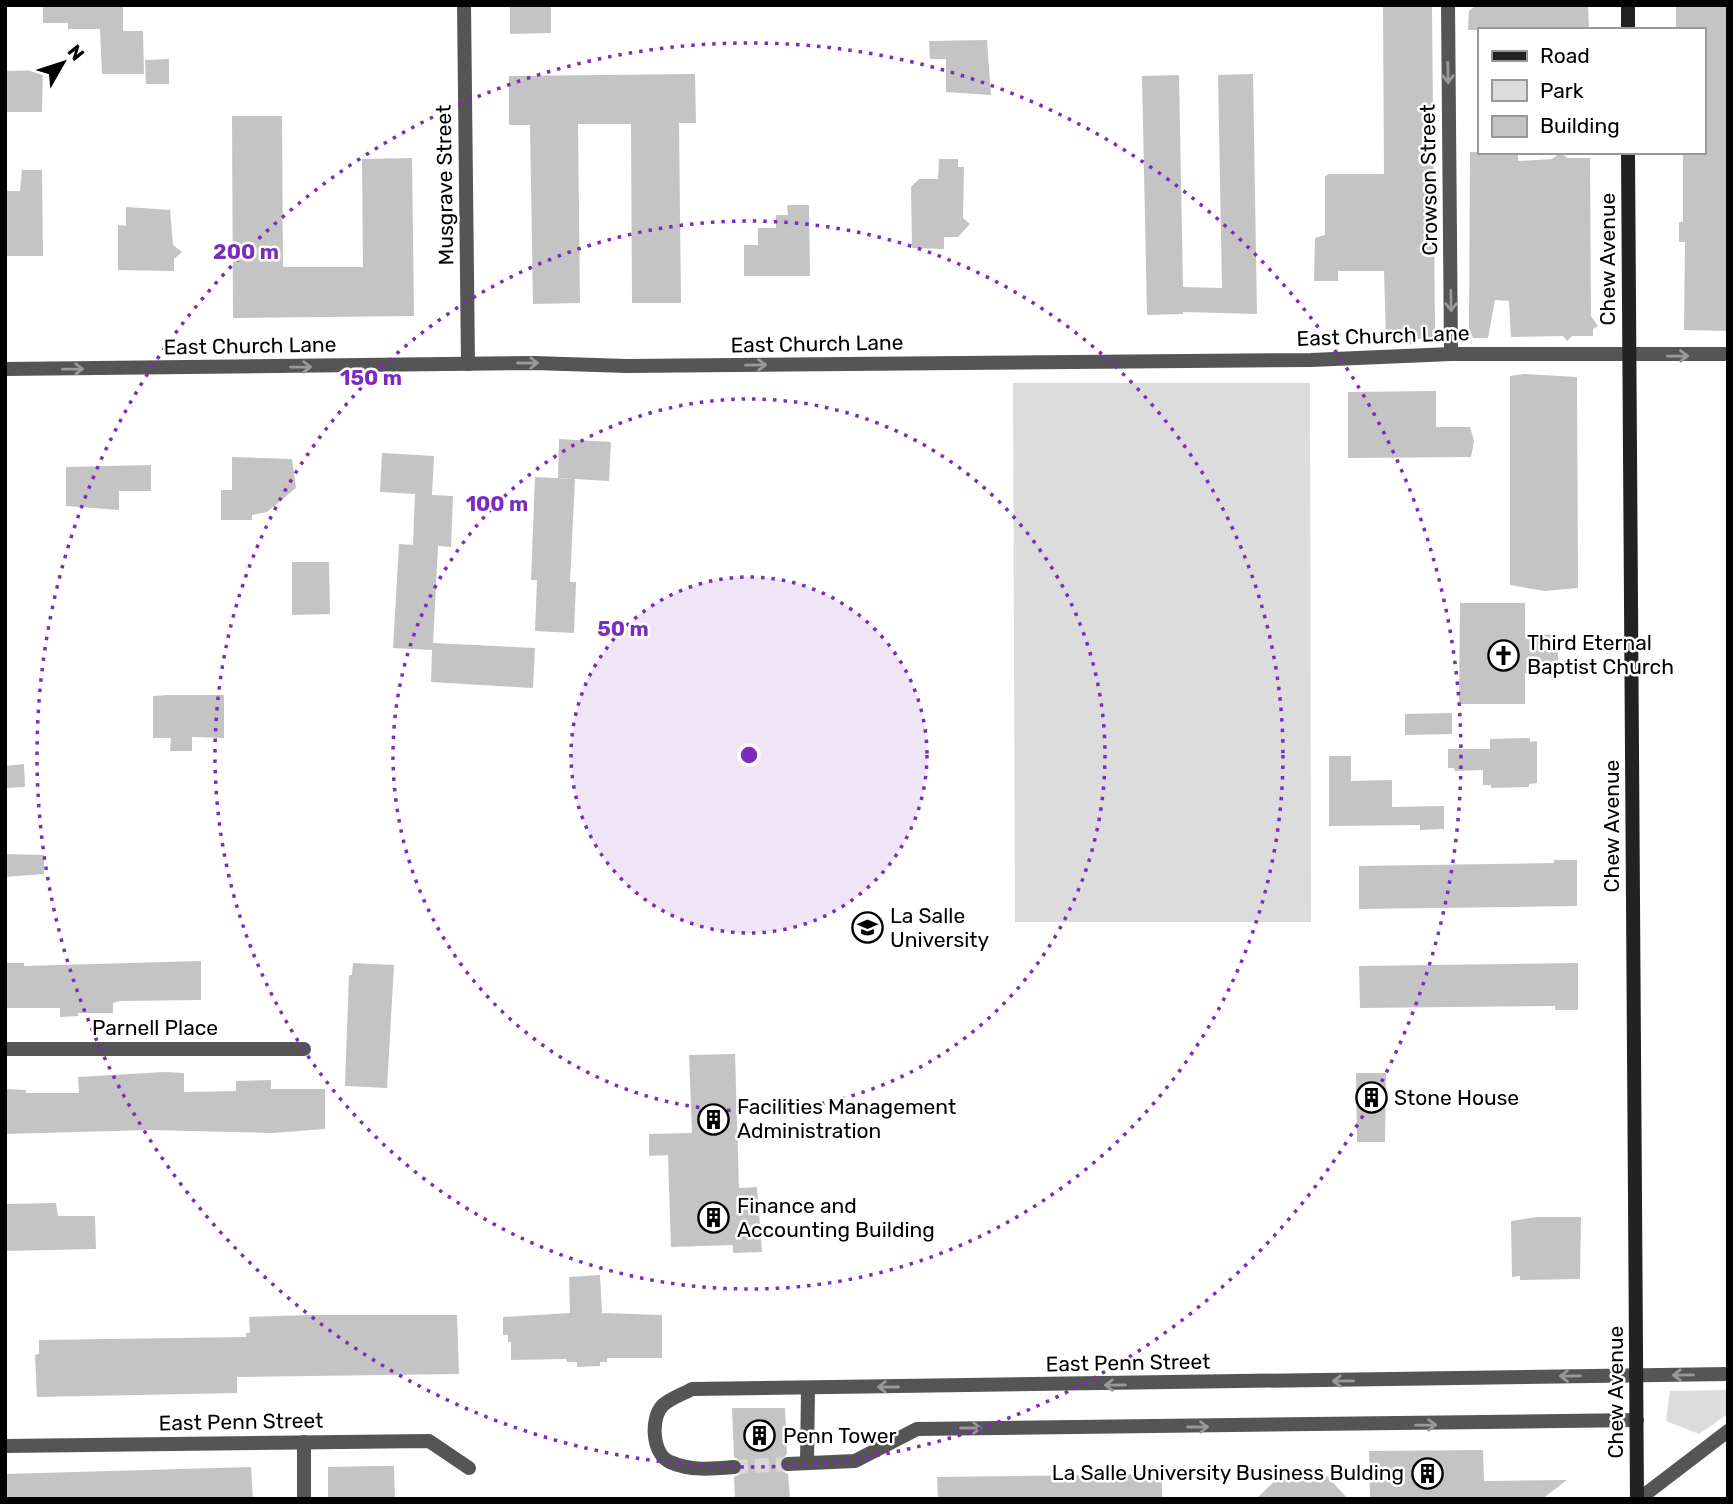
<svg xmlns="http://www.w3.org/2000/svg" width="1733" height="1504" font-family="Rubik,sans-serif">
<rect width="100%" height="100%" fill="#fff"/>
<!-- green -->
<g fill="#dcdcdc">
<polygon points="1013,383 1310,383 1311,922 1015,922"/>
<polygon points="1728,1390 1728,1414 1699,1434 1666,1421 1670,1391"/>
</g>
<!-- building -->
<g fill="#c4c4c4">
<polygon points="43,5 123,5 123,31 143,31 144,74 102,74 100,29 68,29 68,23 43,23"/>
<polygon points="510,5 551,5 551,33 510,34"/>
<polygon points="1383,5 1432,7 1435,330 1432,339 1415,339 1410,345 1406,339 1386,339 1384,271 1338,271 1338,281 1314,281 1315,238 1325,235 1325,177 1328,174 1384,174"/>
<polygon points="1476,5 1588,5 1589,30 1468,30 1469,11"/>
<polygon points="1676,5 1728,5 1728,331 1684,330 1685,242 1679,242 1679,222 1683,222 1683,152 1703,152 1703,30 1676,30"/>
<polygon points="987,40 991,95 946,92 946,59 930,59 929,41"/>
<polygon points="169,59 169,84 146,84 145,60"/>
<polygon points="43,70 42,112 5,112 5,71"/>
<polygon points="695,74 696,123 679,123 681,303 632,303 631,124 578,124 580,303 533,304 530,125 509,125 509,76"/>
<polygon points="1253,74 1257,314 1183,312 1183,314 1147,315 1142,76 1179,75 1183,287 1222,288 1218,75"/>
<polygon points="232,116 282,116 283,267 363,267 362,159 412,158 414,316 233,318"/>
<polygon points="1470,152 1518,152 1518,161 1552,159 1560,153 1568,158 1590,158 1591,316 1598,326 1593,329 1593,336 1572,336 1567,341 1563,336 1511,337 1509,301 1495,300 1488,338 1473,338 1469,329"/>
<polygon points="939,159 958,159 958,167 964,167 963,218 970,224 958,237 944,237 944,249 912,248 911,187 919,179 938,179"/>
<polygon points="22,170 42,170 43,256 5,256 5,191 20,191"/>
<polygon points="787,205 809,205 810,276 744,276 744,245 758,245 758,228 776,228 776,215 788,215"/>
<polygon points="126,207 170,210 173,245 182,252 174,259 174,271 118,270 118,225 126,226"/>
<polygon points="1525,374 1577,377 1578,588 1545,591 1510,585 1510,376"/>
<polygon points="1436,391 1436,427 1470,427 1474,441 1471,457 1348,458 1348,392"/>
<polygon points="559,439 611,442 609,481 558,478"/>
<polygon points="382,453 434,456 432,495 453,496 451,547 438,546 433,643 535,648 533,688 431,682 432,650 393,648 399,544 413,545 415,494 380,492"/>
<polygon points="232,457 292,459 296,488 267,512 252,515 252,520 221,520 221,490 232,490"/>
<polygon points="151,465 151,491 119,491 119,510 66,506 66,467"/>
<polygon points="535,477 575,479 570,582 576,582 574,633 535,631 537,580 531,580"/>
<polygon points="292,562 329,562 330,614 292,615"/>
<polygon points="1460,603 1525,603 1525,634 1558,635 1558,672 1525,673 1525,704 1459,704"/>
<polygon points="168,695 224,695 224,738 192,737 192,751 170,751 171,738 153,738 153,696"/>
<polygon points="1452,713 1452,734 1405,735 1405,714"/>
<polygon points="1530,738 1530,742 1537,741 1537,783 1529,784 1529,787 1491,788 1491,785 1483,785 1483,770 1455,771 1454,768 1448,768 1448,749 1490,749 1490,739"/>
<polygon points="1329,756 1351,756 1351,781 1392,780 1392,807 1444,806 1444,829 1420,830 1420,825 1329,826"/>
<polygon points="24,764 25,787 5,788 5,766"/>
<polygon points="5,854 44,855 44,874 5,877"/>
<polygon points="1554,860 1577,860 1577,906 1359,909 1359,866 1554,863"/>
<polygon points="201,961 201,1000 120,1001 113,1003 113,1013 78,1013 78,1016 60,1017 60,1008 5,1008 5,963 24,963 24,966"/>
<polygon points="353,963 394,965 387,1088 345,1086 349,975 352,975"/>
<polygon points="1578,963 1578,1010 1555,1010 1555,1006 1360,1008 1359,966"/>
<polygon points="735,1054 739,1188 757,1187 762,1252 733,1253 733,1245 671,1247 668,1155 649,1156 649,1134 692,1133 689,1055"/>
<polygon points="164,1072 184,1073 184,1092 236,1091 236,1081 271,1080 271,1089 325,1089 325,1129 272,1133 149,1130 5,1134 5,1089 26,1090 26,1093 79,1093 78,1077"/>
<polygon points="1356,1073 1386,1073 1385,1142 1357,1142"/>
<polygon points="56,1203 58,1216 95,1216 96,1249 5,1251 5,1204"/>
<polygon points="1537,1217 1581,1217 1580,1279 1520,1280 1520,1276 1512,1277 1511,1221"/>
<polygon points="600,1275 602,1313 662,1315 662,1358 607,1358 607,1362 600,1362 600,1366 577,1367 577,1362 567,1362 566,1359 511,1360 511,1342 508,1342 508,1335 503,1335 503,1317 570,1313 569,1277"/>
<polygon points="311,1315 457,1315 459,1374 237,1377 237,1393 37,1397 35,1355 39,1354 39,1340 246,1337 246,1333 250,1333 249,1317"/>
<polygon points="732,1408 785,1408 787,1454 778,1464 780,1470 788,1474 790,1499 735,1499 734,1477 740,1474 744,1467 741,1461 734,1457"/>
<polygon points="1483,1450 1484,1481 1567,1480 1542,1499 1370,1499 1369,1451"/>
<polygon points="378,1466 394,1466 395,1499 328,1499 328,1467"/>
<polygon points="251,1467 253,1499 5,1499 5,1474"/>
<polygon points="1308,1469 1328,1477 1348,1499 1256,1499 1281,1475"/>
<polygon points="1162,1474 1162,1499 938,1499 937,1477"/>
</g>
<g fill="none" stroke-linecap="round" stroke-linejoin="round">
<!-- street-tunnel -->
<polyline stroke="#d9d9d9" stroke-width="14" stroke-dasharray="14 7" stroke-linecap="butt" points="734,1467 788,1464"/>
<!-- street -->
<g stroke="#555" stroke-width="14">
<polyline points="464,5 468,364"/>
<polyline points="1448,5 1451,354"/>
<polyline points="5,369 535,363 626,366 1311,360 1451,354 1728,354"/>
<polyline points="5,1049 304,1049"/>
<polyline points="5,1446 429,1441 469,1468"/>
<polyline points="807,1463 808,1388"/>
<polyline points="788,1464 855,1461 917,1429 1637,1420"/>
<path d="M734 1467C712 1469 690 1471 670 1462 652 1454 650 1418 663 1405 671 1398 683 1394 692 1389L1728 1374"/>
<polyline points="304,1499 304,1442"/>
<polyline points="1639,1499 1728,1431"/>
</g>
<!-- secondary -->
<g stroke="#222" stroke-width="14">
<polyline points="1628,5 1628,30"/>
<polyline points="1628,152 1637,1499"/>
</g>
</g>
<!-- one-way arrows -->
<defs><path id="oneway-shaft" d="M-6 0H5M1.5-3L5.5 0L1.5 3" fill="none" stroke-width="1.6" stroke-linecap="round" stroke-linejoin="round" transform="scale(1.75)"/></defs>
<g stroke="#999">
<use href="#oneway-shaft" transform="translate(1448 73) rotate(89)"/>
<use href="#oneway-shaft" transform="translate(1451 301) rotate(89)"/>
<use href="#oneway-shaft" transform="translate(1678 356) rotate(-1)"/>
<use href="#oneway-shaft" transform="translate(528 363)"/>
<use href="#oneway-shaft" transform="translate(756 365) rotate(-1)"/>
<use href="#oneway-shaft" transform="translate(301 367) rotate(-1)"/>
<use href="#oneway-shaft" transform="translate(73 369) rotate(-1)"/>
<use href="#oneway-shaft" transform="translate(1683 1375) rotate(179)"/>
<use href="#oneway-shaft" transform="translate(1570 1376) rotate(179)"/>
<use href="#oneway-shaft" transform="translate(1343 1381) rotate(179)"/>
<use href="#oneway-shaft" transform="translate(1115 1385) rotate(179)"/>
<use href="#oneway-shaft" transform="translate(888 1387) rotate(180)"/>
<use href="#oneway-shaft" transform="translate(1426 1425) rotate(-1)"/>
<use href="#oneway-shaft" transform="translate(1198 1427)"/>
<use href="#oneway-shaft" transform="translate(971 1428)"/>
</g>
<!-- distance rings -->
<circle cx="749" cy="755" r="178" fill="#7b2cbf" fill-opacity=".12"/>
<g fill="none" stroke="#7b2cbf" stroke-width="3.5" stroke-dasharray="3.5 7">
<circle cx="749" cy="755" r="178"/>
<circle cx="749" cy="755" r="356"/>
<circle cx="749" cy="755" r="534"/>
<circle cx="749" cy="755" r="712"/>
</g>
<!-- icons -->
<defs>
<symbol id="church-ring" viewBox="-11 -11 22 22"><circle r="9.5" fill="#fff" stroke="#000" stroke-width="1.5"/><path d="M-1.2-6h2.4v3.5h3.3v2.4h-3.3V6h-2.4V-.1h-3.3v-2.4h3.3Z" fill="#000"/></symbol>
<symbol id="university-ring" viewBox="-11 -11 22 22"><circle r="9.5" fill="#fff" stroke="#000" stroke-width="1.5"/><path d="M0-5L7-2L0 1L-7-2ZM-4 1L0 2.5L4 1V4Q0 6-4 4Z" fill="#000"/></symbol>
<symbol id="building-ring" viewBox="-11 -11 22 22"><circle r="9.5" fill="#fff" stroke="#000" stroke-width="1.5"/><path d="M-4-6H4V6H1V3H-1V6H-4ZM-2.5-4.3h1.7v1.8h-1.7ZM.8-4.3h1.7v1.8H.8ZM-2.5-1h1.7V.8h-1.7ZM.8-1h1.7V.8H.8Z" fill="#000"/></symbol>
</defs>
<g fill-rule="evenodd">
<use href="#church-ring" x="1486" y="638" width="35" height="35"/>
<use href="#university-ring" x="850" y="910" width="35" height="35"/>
<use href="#building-ring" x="1354" y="1080" width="35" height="35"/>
<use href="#building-ring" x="696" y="1102" width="35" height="35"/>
<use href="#building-ring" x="696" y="1200" width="35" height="35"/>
<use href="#building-ring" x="742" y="1418" width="35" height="35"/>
<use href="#building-ring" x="1410" y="1456" width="35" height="35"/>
</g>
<g text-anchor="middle" stroke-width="5" stroke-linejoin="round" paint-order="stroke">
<!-- street labels -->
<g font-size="21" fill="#000" stroke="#fff">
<text transform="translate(1429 180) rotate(-91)" y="7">Crowson Street</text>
<text transform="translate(445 185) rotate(-91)" y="7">Musgrave Street</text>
<text transform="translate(1608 259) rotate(-90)" y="7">Chew Avenue</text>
<text transform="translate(1383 336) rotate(-2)" y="7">East Church Lane</text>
<text transform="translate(817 344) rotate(-1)" y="7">East Church Lane</text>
<text transform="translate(250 346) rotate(-1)" y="7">East Church Lane</text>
<text transform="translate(1612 826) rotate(-90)" y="7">Chew Avenue</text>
<text x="155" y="1035">Parnell Place</text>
<text transform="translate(1128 1363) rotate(-1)" y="7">East Penn Street</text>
<text transform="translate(1616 1392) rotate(-90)" y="7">Chew Avenue</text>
<text transform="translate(241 1422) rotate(-1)" y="7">East Penn Street</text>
</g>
<!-- poi labels -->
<g font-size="21" fill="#000" stroke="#fff" text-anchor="start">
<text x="1527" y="650">Third Eternal<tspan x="1527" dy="24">Baptist Church</tspan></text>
<text x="890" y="923">La Salle<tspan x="890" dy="24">University</tspan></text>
<text x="1394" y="1105">Stone House</text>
<text x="737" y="1114">Facilities Management<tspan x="737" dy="24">Administration</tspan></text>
<text x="737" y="1213">Finance and<tspan x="737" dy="24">Accounting Building</tspan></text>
<text x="783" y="1443">Penn Tower</text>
<text x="1404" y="1480" text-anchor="end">La Salle University Business Bulding</text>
</g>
</g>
<circle cx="749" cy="755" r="10" fill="#7b2cbf" stroke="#fff" stroke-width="3.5"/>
<g font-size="21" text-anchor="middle" font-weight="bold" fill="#7b2cbf" stroke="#fff" stroke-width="5" stroke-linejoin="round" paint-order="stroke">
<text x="246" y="259">200 m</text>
<text x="371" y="385">150 m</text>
<text x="497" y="511">100 m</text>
<text x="623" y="636">50 m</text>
</g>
<!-- border -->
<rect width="1733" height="1504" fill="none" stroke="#000000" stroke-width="14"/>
<!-- legend -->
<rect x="1478" y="28" width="228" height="126" fill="#ffffff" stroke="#999999" stroke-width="2"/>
<rect x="1492" y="51" width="35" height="10" fill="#222222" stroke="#999999" stroke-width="2"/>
<text x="1540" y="63" font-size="21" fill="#000000">Road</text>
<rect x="1492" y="80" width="35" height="21" fill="#dcdcdc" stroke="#999999" stroke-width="2"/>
<text x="1540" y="98" font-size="21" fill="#000000">Park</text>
<rect x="1492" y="116" width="35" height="21" fill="#c4c4c4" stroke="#999999" stroke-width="2"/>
<text x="1540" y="133" font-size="21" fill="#000000">Building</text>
<!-- north arrow -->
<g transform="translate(63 63) rotate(51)" stroke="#ffffff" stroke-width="5" paint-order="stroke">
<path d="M0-5L12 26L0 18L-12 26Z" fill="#000000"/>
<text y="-10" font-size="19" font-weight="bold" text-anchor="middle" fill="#000000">N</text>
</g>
</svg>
